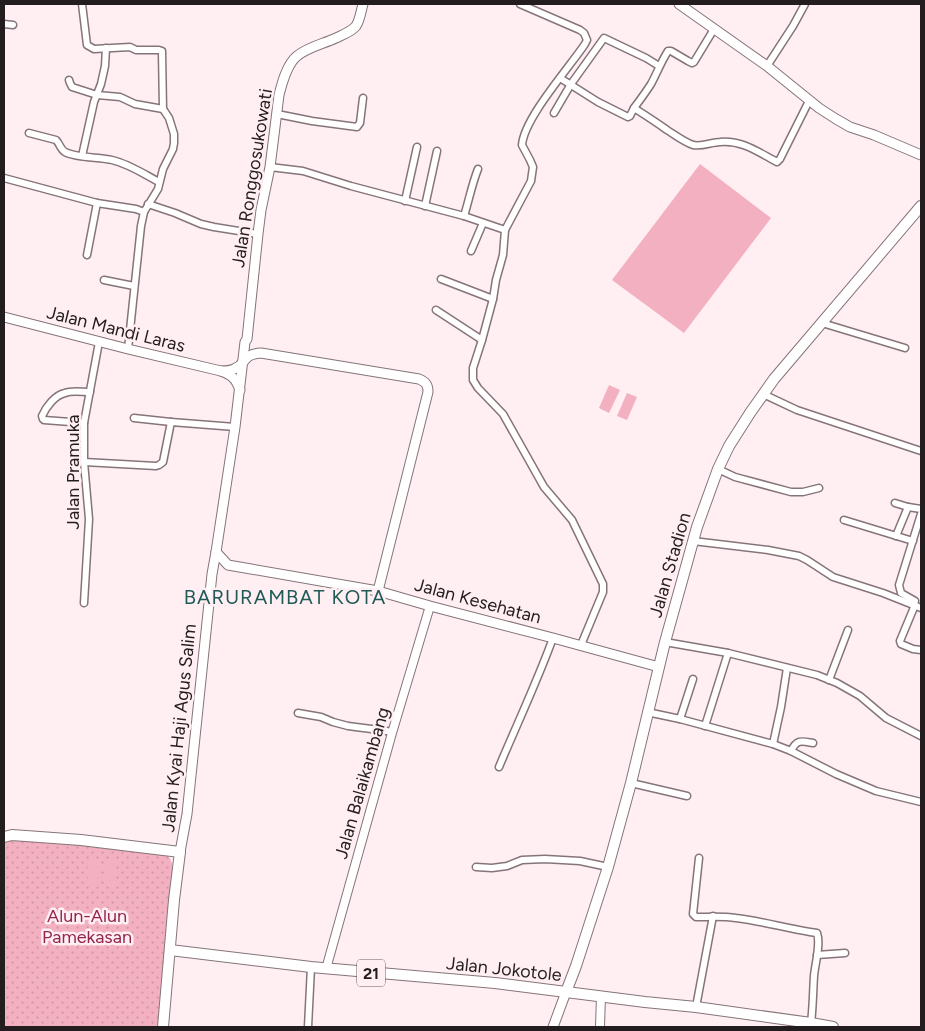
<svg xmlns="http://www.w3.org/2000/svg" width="925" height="1031" font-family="Figtree,sans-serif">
<defs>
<pattern id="park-dots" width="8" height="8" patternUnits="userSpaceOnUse" patternTransform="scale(1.25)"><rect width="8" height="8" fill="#f3b0c1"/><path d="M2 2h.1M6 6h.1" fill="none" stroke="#d097a5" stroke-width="1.8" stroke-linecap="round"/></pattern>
</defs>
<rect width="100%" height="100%" fill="#ffeff2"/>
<!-- park -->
<path fill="url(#park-dots)" d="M4 835 162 852C167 855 171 858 172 864L173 900 160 1015 157 1027H4Z"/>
<!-- pitch -->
<g fill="#f3b0c1">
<polygon points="700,164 771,218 684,333 612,280"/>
<polygon points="609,385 620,390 609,413 599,408"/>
<polygon points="627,393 637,397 627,420 617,416"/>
<polygon points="88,859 99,860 98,887 87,886"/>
<polygon points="105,860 116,860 116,887 105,886"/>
</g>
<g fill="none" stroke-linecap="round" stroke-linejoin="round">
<defs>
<g id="minor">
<polyline points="82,4 87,45 94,49 130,47 136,50 159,50 162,51 162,52 163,109 169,118 174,134 174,143 173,149 163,169 158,189 144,212"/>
<path d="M520 4 580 30 584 33 587 40 585 44C569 68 524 118 522 145L530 160 533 167 531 181 505 230 503 255 496 280 493 299 482 340 473 368V380L478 388 503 414 544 487 572 520 603 584V592L581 645"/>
<polyline points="4,24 13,25"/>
<polyline points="767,66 793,26 805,4"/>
<path d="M560 78 598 102 628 117 630 116 634 108C645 115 656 122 667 130 675 135 684 142 693 145 702 147 712 142 720 142 742 140 758 152 777 162L780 159 809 101"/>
<polyline points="69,80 70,83 72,87 97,95 120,97 135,104 163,109"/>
<path d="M634 108C640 100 646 92 651 84 657 73 661 62 668 51H671L688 61 692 63 694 62 714 29"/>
<polyline points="554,113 571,84 604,38 646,58 659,66"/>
<polyline points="277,114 312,121 357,127 360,123 363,98"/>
<path d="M29 133 56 140C60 144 60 149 65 152 76 158 100 157 112 160 129 164 144 174 159 182"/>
<polyline points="82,156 94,102 101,84 105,66 106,48"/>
<polyline points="270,167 303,171 351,186 464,216 505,230"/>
<polyline points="4,178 97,203 136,209 144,212 141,226 128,349"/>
<polyline points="405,201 417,147"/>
<polyline points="148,204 175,213 201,224 214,227 258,234"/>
<polyline points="425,206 437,151"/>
<path d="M464 216C469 200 472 184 478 169"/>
<polyline points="471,251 483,223"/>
<polyline points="87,255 97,203"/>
<polyline points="441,279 493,299"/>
<polyline points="104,280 134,286"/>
<polyline points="436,310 482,340"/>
<polyline points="822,323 905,348"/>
<polyline points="763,394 797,410 921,451"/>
<polyline points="134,418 171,422"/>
<path d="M84 423 44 420 43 419 42 416C46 407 55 395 65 393 72 390 82 392 90 392"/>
<polyline points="84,462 156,466 159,465 163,462 171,422 235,427"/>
<polyline points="718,469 735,477 791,492 803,492 819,488"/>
<polyline points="895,503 908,507 921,509"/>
<polyline points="844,520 913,541"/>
<polyline points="896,536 908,507"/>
<polyline points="693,541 768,550 799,556 807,560 833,577 883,593 921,608"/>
<polyline points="915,601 901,593 899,585 921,514"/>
<polyline points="84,603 89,519 84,462 84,423 99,342"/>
<polyline points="915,605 900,641 901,644 913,649 921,650"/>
<polyline points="665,642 728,653 817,675 837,683 860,696 886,718 921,736"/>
<polyline points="829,680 848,630"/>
<polyline points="647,712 680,719 773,744 791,751 836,774 876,791 921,802"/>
<polyline points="298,713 321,717 333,722 348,726 387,731 392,733"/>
<polyline points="680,719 693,679"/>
<polyline points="705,726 728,653"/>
<polyline points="773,744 781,707 787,668"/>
<path d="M791 751C797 739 801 741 813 743"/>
<path d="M499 767C517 724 537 682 553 638"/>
<polyline points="631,783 687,796"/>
<path d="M699 858 693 914 696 917C709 917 723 916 736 918 761 921 785 928 810 932L817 933C821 944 815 964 814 976 813 991 813 1007 811 1023"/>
<polyline points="476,867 492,868 507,866 522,860 545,859 580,861 608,867"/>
<polyline points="817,955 845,953"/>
<polyline points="696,1007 713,916"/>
<polyline points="308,1027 311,967"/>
</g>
<g id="tertiary">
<polyline points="326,969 392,733 430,606"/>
<polyline points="600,1027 601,996"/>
</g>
<g id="secondary">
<polyline points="679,4 767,66 819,108 836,119 850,127 874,135 921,155"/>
<path d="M4 317 128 349 221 371C232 375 236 379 240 390"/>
<path d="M221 371C225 371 230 371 234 369 247 364 242 354 261 353L419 379C426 382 428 385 428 392L378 591"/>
<polyline points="216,552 228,565 378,591 430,606 553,638 659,667"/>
<path d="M180 852 187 814 212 574 216 552 235 427 245 342 247 339 258 234 261 210 270 167 279 95C282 83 287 64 297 56 308 47 323 44 336 38 342 35 351 32 356 26 360 20 361 11 363 4"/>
<polyline points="553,1027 566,992"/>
</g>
<polyline id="primary" points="566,992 576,966 608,867 631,783 665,642 697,527 718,469 729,446 750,413 774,379 921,206"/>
<g id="trunk">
<polyline points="4,837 12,835 81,840 180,852 174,900 163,1027"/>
<polyline points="170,950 311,967 495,983 645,1002 696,1007 811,1023 833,1027"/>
</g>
</defs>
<!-- minor casing -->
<use href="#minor" stroke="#857478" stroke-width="9"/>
<!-- tertiary casing -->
<use href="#tertiary" stroke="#857478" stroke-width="10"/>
<!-- secondary casing -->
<use href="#secondary" stroke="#857478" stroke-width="11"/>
<!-- primary casing -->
<use href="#primary" stroke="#857478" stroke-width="12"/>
<!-- trunk casing -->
<use href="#trunk" stroke="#857478" stroke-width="12"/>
<!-- minor -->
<use href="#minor" stroke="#fff" stroke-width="6"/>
<!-- tertiary -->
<use href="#tertiary" stroke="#fff" stroke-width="8"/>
<!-- secondary -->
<use href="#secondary" stroke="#fff" stroke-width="9"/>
<!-- primary -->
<use href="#primary" stroke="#fff" stroke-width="10"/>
<!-- trunk -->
<use href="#trunk" stroke="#fff" stroke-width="10"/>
</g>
<g text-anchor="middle" stroke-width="5" stroke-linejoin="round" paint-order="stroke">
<!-- shield labels -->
<rect fill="#ffeff2" stroke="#665c5e" stroke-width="1" x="357" y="959.5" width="28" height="27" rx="4"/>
<g font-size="16" font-weight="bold" fill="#241d1f">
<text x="371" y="979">21</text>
</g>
<!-- street labels -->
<g font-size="18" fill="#241d1f" stroke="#ffeff2">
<text transform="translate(252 178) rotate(-81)" y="6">Jalan Ronggosukowati</text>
<text transform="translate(116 329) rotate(14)" y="6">Jalan Mandi Laras</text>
<text transform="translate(73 472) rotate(-90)" y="6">Jalan Pramuka</text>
<text transform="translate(670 565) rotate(-74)" y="6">Jalan Stadion</text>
<text transform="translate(478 601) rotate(15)" y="6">Jalan Kesehatan</text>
<text transform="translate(179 728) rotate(-84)" y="6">Jalan Kyai Haji Agus Salim</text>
<text transform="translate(362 783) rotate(-74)" y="6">Jalan Balaikambang</text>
<text transform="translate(504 969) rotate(6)" y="6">Jalan Jokotole</text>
</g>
<!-- park labels -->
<g font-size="18" fill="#93254f" stroke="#ffeff2">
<text x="87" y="922">Alun-Alun<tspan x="87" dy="21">Pamekasan</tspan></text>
</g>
<!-- quarter labels -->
<g font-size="20" letter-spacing="1" fill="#1f5a57" stroke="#ffeff2">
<text x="285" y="604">BARURAMBAT KOTA</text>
</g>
</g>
<!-- border -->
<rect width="925" height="1031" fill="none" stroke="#241d1f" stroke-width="10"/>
</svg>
